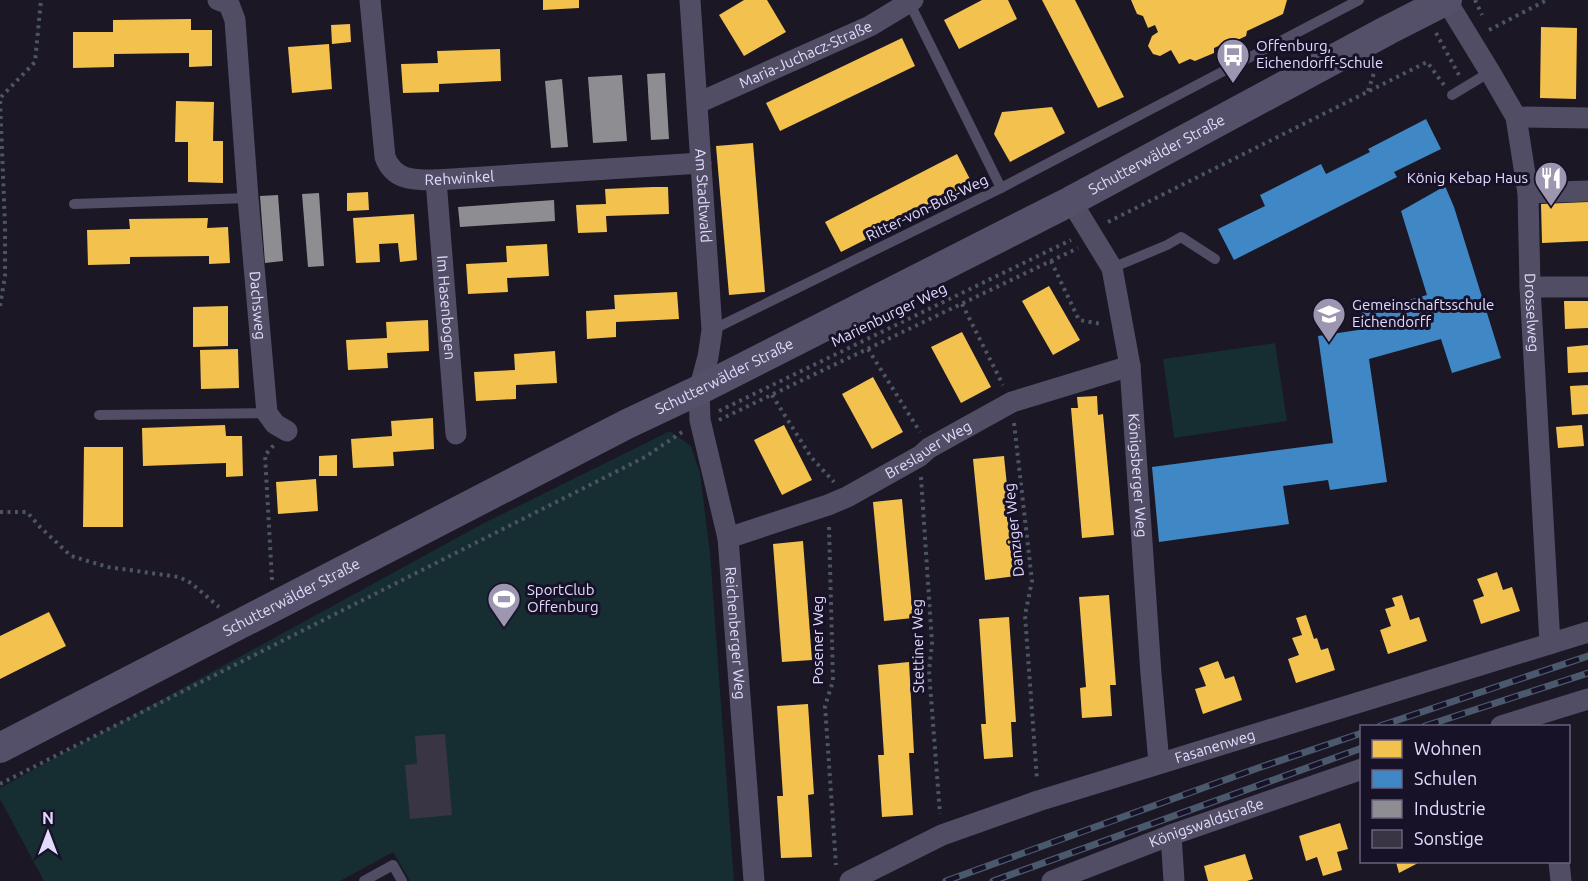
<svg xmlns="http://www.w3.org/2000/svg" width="1588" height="881" font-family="Ubuntu,sans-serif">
<rect width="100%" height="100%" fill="#1b1724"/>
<!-- green -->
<g fill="#162d31">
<polygon points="1275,343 1287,421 1174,438 1163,359"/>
<polygon points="670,431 691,446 700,473 710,553 734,881 410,881 393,852 340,881 44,881 0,799 0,788 482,524"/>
</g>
<!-- homes -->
<g fill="#f2c14e">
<polygon points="543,0 579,0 579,8 543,10"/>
<polygon points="744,0 767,0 786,32 744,56 719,15"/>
<polygon points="982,0 1008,0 1017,19 959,49 944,20"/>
<polygon points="1042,0 1075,0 1124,97 1098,108"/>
<polygon points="1131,0 1287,0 1283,14 1247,31 1246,36 1227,45 1223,44 1214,48 1214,53 1195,61 1190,59 1179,64 1171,50 1160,56 1153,54 1148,46 1152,36 1158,32 1155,25 1148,28 1143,16 1137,14"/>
<polygon points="191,19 191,30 212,30 212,66 189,67 189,53 114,54 114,67 73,68 73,32 113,32 113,20"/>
<polygon points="350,24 351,42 332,44 331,25"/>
<polygon points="1541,27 1577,28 1576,99 1540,98"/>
<polygon points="902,38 915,66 780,131 766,103"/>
<polygon points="329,44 332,89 292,93 288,47"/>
<polygon points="500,49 501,81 439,84 439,92 403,93 401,64 438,63 437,51"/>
<polygon points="176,101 214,102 213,141 223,141 223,183 188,182 188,142 175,142"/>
<polygon points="1052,107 1065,133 1010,162 994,134 1002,112"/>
<polygon points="753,143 765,292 729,295 716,146"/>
<polygon points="957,154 973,185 841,252 825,222"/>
<polygon points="653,187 668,187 669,214 606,216 607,232 578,233 576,205 606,204 605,189"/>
<polygon points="368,192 369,210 347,211 347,193"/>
<polygon points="1588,202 1588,241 1542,243 1541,204"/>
<polygon points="414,214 417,260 400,262 398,243 379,244 380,262 356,263 353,218"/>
<polygon points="208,218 207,228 228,227 230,263 209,264 209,256 130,257 130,264 88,265 87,230 130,229 129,219"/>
<polygon points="547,244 549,276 507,278 508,292 468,294 466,264 507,262 506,246"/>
<polygon points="1049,286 1080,340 1053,355 1022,301"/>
<polygon points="677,292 679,319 616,322 616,337 587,339 586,311 615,309 614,295"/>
<polygon points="1564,301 1588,301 1588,328 1565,329"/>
<polygon points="228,306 228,346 193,347 193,307"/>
<polygon points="428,320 429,351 387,353 388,368 348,370 346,340 387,338 386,322"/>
<polygon points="962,332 991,387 961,403 931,347"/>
<polygon points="1588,345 1588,372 1568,373 1567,347"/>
<polygon points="238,349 239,388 201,389 200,350"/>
<polygon points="555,351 557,383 516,385 516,399 476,401 474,372 515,370 514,354"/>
<polygon points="873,377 903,432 872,449 842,394"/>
<polygon points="1588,385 1588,414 1572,415 1570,386"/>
<polygon points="1097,396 1098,415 1103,414 1114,535 1082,538 1071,408 1078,408 1077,397"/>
<polygon points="433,418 434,449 393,452 394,466 353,468 351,439 392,436 391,421"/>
<polygon points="225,425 226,436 242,436 243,476 226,477 226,463 143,466 142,428"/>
<polygon points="784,425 812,480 782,495 754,440"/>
<polygon points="1582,425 1584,446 1558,448 1556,427"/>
<polygon points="84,447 123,447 123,527 83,527"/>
<polygon points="337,455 337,476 319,476 319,456"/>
<polygon points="1004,456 1016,576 985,580 973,459"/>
<polygon points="316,479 318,511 278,514 276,482"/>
<polygon points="902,499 913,618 884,621 873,502"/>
<polygon points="803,541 812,660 782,662 773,544"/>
<polygon points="1497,572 1503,590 1512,587 1520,611 1481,624 1473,600 1484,596 1477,579"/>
<polygon points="1109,595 1116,685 1110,685 1112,716 1082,718 1080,688 1086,687 1079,597"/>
<polygon points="1402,595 1410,620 1419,617 1427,641 1388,654 1380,630 1391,626 1385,609 1395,606 1392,598"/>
<polygon points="49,612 66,646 0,679 0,636"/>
<polygon points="1306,615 1314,639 1317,638 1321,650 1328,648 1335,670 1296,683 1288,659 1299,655 1292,638 1302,635 1296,618"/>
<polygon points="1009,617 1016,722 1011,722 1013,757 984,759 981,724 986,724 979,619"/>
<polygon points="1218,661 1225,679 1234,676 1242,700 1203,714 1195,689 1206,686 1199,668"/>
<polygon points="909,662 914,753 909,753 913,815 882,817 878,755 884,755 878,665"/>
<polygon points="808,704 814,794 808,795 812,857 781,858 777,796 783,796 777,706"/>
<polygon points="1340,823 1348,849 1337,852 1342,870 1323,876 1317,857 1306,861 1299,836"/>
<polygon points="1245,854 1253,879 1247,881 1208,881 1204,866"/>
<polygon points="1396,862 1420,862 1399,873"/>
</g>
<!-- schools -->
<g fill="#3f88c5">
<polygon points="1426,119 1441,149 1394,172 1397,177 1234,260 1218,229 1265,206 1260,195 1321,164 1326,174 1370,152 1368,149"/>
<polygon points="1445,186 1454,207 1501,358 1452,373 1441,339 1369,359 1387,482 1330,490 1328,480 1283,486 1289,524 1159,542 1152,467 1333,443 1318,336 1365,329 1361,313 1427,295 1401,211"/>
</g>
<!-- industry -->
<g fill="#8d8d92">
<polygon points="665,73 669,139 651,140 647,74"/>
<polygon points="622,75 627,141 593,143 588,77"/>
<polygon points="562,79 568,147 551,148 545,81"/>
<polygon points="319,193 324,266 308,267 302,194"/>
<polygon points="278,195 283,261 265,263 260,196"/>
<polygon points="554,200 555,221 460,227 458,207"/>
</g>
<!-- building -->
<polygon fill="#3a3545" points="445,734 452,815 410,819 405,765 417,764 415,736"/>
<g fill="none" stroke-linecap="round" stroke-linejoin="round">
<!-- path -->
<g stroke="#4b5564" stroke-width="4" stroke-dasharray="3 4.5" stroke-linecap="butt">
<polyline points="1475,0 1482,15"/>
<polyline points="1489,30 1547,0"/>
<polyline points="1436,33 1459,75"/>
<polyline points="1368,91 1377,64"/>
<polyline points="1108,222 1427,62 1444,85"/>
<polyline points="1051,261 1079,320 1102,324"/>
<polyline points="962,304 1003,385"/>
<polyline points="0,306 5,276 5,226 0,98 35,62 41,0"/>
<polyline points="868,349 920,432"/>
<polyline points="772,395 811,457 834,482"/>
<polyline points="719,411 1071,240"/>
<polyline points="719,420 1078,248"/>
<polyline points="1014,423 1032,581 1025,615 1037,780"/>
<polyline points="921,477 932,643 929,671 940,814"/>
<polyline points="0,512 27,512 40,527 71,556 108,567 179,577 191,583 219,607"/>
<polyline points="829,527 833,681 825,706 836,865"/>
<polyline points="272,580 265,455 274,445"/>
<polyline points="0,784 645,457 682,432"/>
</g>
<!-- lane -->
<g stroke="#514d64" stroke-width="10">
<polyline points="909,2 1001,188"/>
<polyline points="1452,95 1490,72"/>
<polyline points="74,204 248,198"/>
<polyline points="1112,268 1167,245 1181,237 1215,259"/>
<polyline points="712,330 1001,188 1359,0"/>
<polyline points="99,415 267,413"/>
<polyline points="364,881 393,865 402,881"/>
</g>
<!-- street -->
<g stroke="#514d64" stroke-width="21">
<path id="s1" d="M218 0 229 4 235 20 248 198 267 413 275 424 287 431"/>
<path id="s2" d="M370 0 385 157C394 181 414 180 436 180L701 163"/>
<path id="s3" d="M690 0 712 330 708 357 699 390 700 420 728 538 754 881"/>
<path id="s4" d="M1446 0 1490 72 1516 117 1528 193 1530 287 1550 644"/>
<path id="s5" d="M698 103 870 26 913 0"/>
<polyline points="1516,117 1588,118"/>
<path id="s6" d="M436 180 456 434"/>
<polyline points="1528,193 1588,191"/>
<path id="s7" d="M1071 201 1112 268 1130 366 1151 674 1159 763"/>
<polyline points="1530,287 1588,287"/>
<path id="s8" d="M728 538 828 505 847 497 920 456 929 448 1012 402 1130 366"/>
<polyline points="1501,726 1588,699"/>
<polyline points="1171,835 1174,881"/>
<polyline points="1559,862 1561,881"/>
<path id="s9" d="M850 881 942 835 1038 801 1588 632"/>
<path id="s10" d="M1052 881 1171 835 1362 769"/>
</g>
<!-- secondary -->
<path stroke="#54506a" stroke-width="30" id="s11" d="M0 748 627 424 699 390 1071 201 1388 30 1447 0"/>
<defs>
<g id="rail">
<polyline points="1380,726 1588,656"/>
<polyline points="1425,726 1588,673"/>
<polyline points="946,881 1258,768 1362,733"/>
<polyline points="993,881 1362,748"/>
</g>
</defs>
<!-- rail casing -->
<use href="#rail" stroke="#4a596c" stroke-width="7"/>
<!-- rail -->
<use href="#rail" stroke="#181229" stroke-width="4.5" stroke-dasharray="14" stroke-linecap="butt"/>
</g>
<!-- icons -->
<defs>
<symbol id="bus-pin" viewBox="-11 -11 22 30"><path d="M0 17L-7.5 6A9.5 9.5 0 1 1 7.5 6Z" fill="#9d96b1" stroke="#181229"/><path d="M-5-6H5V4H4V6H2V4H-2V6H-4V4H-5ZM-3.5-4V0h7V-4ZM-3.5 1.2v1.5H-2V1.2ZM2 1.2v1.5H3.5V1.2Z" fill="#fff"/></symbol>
<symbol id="restaurant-pin" viewBox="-11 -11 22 30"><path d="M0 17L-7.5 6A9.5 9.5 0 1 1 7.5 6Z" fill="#9d96b1" stroke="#181229"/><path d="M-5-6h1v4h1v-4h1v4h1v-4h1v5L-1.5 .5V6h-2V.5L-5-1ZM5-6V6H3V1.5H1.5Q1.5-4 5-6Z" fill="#fff"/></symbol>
<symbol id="school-pin" viewBox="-11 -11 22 30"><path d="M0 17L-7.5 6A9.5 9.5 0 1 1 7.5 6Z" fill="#9d96b1" stroke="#181229"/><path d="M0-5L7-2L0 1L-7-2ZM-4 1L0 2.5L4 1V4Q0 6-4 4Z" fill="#fff"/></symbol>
<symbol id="stadium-pin" viewBox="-11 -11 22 30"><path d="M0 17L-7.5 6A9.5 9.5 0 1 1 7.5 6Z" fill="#9d96b1" stroke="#181229"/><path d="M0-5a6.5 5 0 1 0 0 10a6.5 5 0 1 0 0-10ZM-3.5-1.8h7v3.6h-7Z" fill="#fff"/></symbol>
</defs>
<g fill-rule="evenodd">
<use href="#bus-pin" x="1214" y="36" width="38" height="52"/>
<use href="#restaurant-pin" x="1532" y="159" width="38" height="52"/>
<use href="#school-pin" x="1310" y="295" width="38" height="52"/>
<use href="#stadium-pin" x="485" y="580" width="38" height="52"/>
</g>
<g text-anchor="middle" stroke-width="6" stroke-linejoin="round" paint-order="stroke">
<!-- poi labels -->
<g font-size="15" fill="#e3dbfd" stroke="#181229" text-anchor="start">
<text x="1256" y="51">Offenburg,<tspan x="1256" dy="17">Eichendorff-Schule</tspan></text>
<text x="1528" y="183" text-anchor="end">König Kebap Haus</text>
<text x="1352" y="310">Gemeinschaftsschule<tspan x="1352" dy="17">Eichendorff</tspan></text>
<text x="527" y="595">SportClub<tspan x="527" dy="17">Offenburg</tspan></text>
</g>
<!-- street labels -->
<g font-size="15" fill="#e3dbfd" stroke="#181229">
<text dy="5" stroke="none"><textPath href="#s5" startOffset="118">Maria-Juchacz-Straße</textPath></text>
<text dy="5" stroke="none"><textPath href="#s11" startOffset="1300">Schutterwälder Straße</textPath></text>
<text dy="5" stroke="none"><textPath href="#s2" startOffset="242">Rehwinkel</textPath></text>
<text dy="5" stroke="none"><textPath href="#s3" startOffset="196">Am Stadtwald</textPath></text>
<text transform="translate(927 208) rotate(-26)" y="5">Ritter-von-Buß-Weg</text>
<text dy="5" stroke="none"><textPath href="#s1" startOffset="315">Dachsweg</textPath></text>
<text dy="5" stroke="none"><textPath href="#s6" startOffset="128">Im Hasenbogen</textPath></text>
<text dy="5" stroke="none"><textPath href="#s4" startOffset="333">Drosselweg</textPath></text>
<text transform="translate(889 315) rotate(-26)" y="5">Marienburger Weg</text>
<text dy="5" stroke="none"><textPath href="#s11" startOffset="814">Schutterwälder Straße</textPath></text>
<text dy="5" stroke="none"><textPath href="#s8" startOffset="220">Breslauer Weg</textPath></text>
<text dy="5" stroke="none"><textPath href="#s7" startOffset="288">Königsberger Weg</textPath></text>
<text transform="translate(1014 530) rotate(-96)" y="5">Danziger Weg</text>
<text dy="5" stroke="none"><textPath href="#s11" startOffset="328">Schutterwälder Straße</textPath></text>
<text dy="5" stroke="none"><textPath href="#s3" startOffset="639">Reichenberger Weg</textPath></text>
<text transform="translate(818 640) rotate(-90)" y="5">Posener Weg</text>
<text transform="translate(918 646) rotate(-91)" y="5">Stettiner Weg</text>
<text dy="5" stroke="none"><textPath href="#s9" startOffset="390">Fasanenweg</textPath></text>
<text dy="5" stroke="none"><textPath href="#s10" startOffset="165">Königswaldstraße</textPath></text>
</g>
</g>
<!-- legend -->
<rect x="1360" y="725" width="210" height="138" fill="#181229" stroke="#69627e" stroke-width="1.5"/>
<rect x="1372" y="740" width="30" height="18" fill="#f2c14e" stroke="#69627e" stroke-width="1.5"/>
<text x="1414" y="755" font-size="18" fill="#e3dbfd">Wohnen</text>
<rect x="1372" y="770" width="30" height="18" fill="#3f88c5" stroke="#69627e" stroke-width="1.5"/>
<text x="1414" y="785" font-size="18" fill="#e3dbfd">Schulen</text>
<rect x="1372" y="800" width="30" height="18" fill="#8d8d92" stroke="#69627e" stroke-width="1.5"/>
<text x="1414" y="815" font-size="18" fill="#e3dbfd">Industrie</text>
<rect x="1372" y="830" width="30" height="18" fill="#3a3545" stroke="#69627e" stroke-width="1.5"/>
<text x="1414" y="845" font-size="18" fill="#e3dbfd">Sonstige</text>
<!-- north arrow -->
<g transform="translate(48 833)" stroke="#181229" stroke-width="4.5" paint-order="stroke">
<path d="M0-4.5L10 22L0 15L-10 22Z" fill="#e3dbfd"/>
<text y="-9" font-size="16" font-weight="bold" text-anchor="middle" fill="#e3dbfd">N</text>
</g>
</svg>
